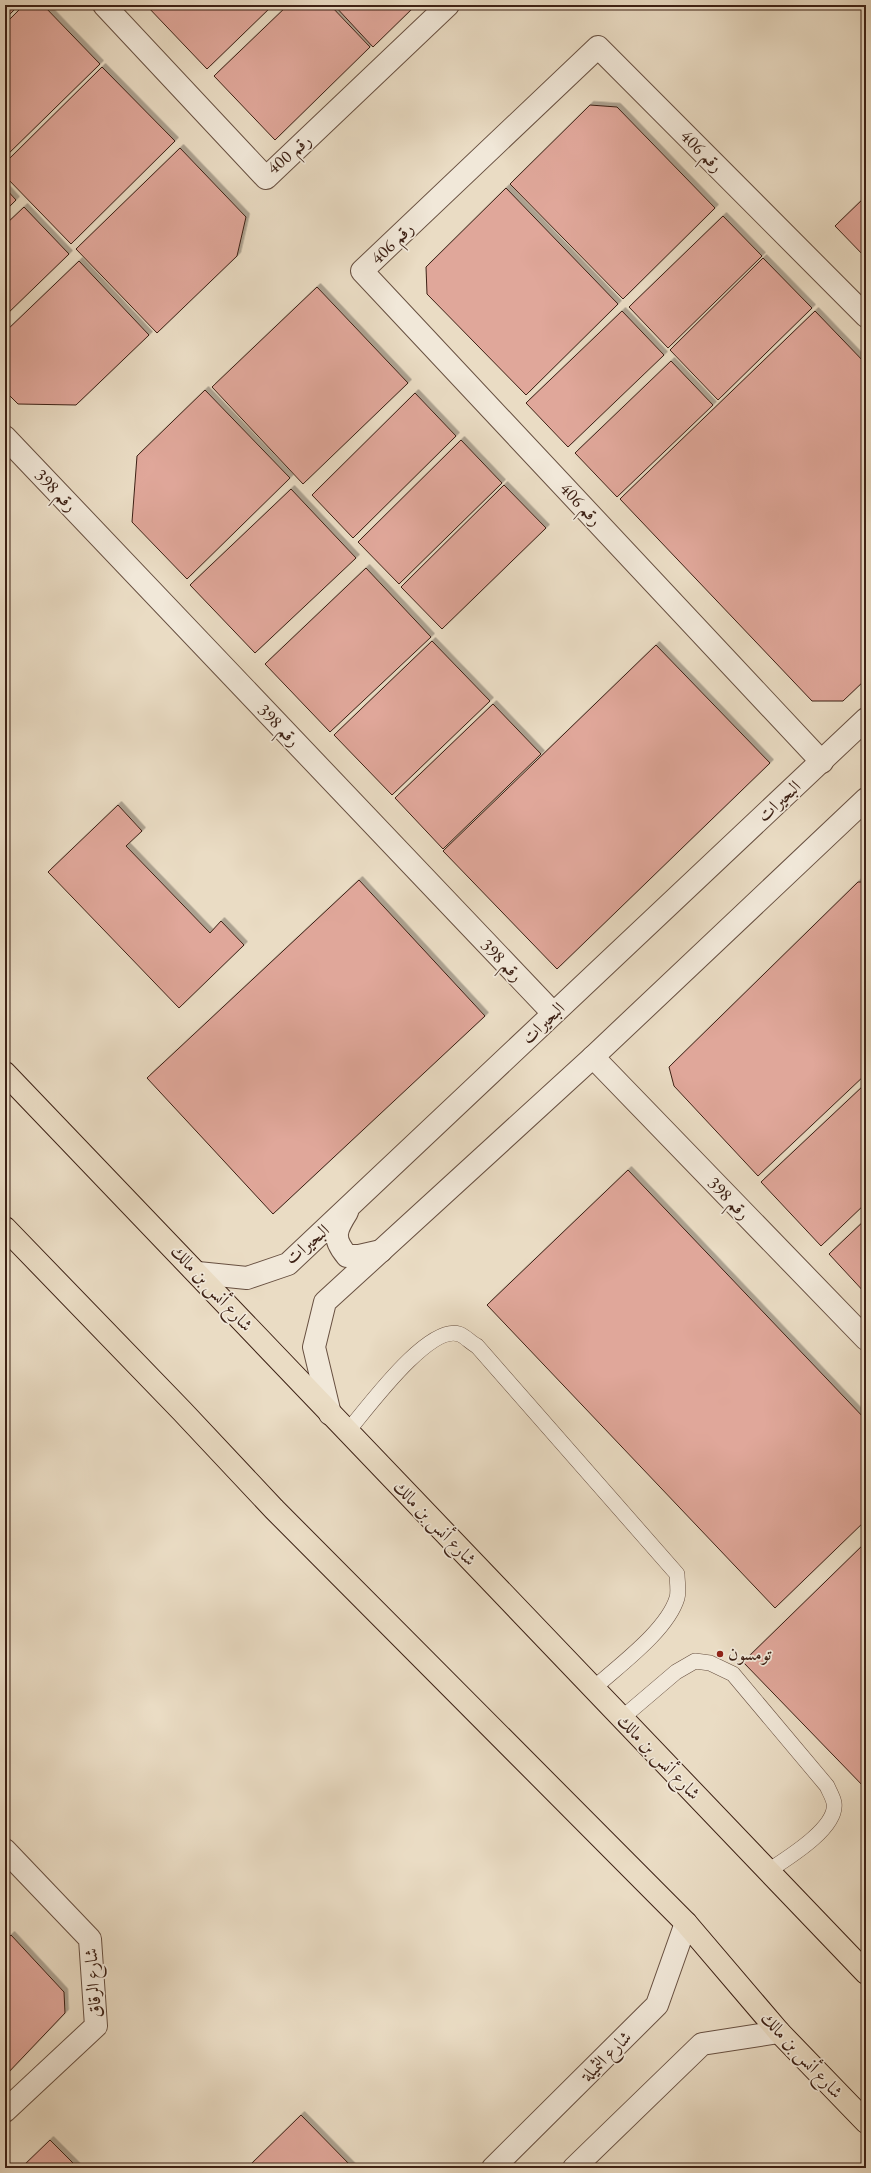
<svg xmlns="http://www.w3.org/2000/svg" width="871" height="2173" font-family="'EB Garamond',Amiri,serif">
<defs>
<filter id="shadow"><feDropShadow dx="3.5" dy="-3.5" stdDeviation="0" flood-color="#0004"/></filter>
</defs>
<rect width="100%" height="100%" fill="#eadcc4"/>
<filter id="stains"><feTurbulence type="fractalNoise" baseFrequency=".005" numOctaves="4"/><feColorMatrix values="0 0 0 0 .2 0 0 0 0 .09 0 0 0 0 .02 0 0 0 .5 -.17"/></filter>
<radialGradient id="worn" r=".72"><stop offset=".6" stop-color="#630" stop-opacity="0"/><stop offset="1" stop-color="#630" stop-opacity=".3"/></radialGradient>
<!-- building -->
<g fill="#e0a79a" stroke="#3d2115" filter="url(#shadow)">
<polygon points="5,5 19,5 5,19"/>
<polygon points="24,5 43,5 100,64 5,157 5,24"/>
<polygon points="146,5 273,5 207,69"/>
<polygon points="288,5 330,5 370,47 275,140 214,76"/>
<polygon points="334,5 416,5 373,47"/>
<polygon points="102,67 175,141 71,244 5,176 5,163"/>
<polygon points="590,105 617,107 715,208 623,299 510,184"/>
<polygon points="180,148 246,217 237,256 157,333 76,249"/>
<polygon points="5,188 16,200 5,211"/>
<polygon points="506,188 618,304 526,395 427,294 426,267"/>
<polygon points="866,196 866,258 835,226"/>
<polygon points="24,207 69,254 5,316 5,225"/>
<polygon points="723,216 762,256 668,348 629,307"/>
<polygon points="763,258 812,308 718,400 670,350"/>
<polygon points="79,261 149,335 76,405 18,404 5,391 5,332"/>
<polygon points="317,287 408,383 303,484 212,387"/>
<polygon points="622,311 664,355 568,447 526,403"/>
<polygon points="815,311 866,364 866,679 843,701 812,701 620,499"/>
<polygon points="671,361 713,405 617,497 575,453"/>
<polygon points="205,390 290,478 187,579 132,522 137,456"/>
<polygon points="415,393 456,436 353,538 312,495"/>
<polygon points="461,440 502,483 399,584 358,542"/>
<polygon points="504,485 546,528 442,629 401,587"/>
<polygon points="291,489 356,558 255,653 190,585"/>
<polygon points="366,568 431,637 330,732 265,664"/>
<polygon points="432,641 490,701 392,795 334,735"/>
<polygon points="656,645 770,763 557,969 443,851"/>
<polygon points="493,704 541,754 443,849 395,798"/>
<polygon points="118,805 142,831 126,846 210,933 221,921 244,945 179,1008 48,872"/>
<polygon points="359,880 485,1016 273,1214 147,1078"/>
<polygon points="858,882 866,882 866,1074 758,1176 674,1086 669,1067"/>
<polygon points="863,1086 866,1090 866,1203 821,1246 761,1182"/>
<polygon points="628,1170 866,1420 866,1520 775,1608 487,1305"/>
<polygon points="866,1219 866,1294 829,1254"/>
<polygon points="866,1542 866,1789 743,1662"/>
<polygon points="11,1935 64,1992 65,2013 5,2076 5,1941"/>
<polygon points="301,2115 353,2168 247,2168"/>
<polygon points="50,2140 78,2168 21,2168"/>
</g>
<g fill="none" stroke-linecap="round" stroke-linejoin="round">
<defs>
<g id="service">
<path d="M347 1432C366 1410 428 1324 459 1334 465 1336 471 1343 477 1346L677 1574C677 1581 679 1591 677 1598 667 1631 618 1666 593 1689"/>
<path d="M622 1718 676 1672 695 1661 710 1663 733 1674 827 1786C829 1791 833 1797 834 1803 838 1828 786 1859 768 1871"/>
</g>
<g id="minor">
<polyline points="104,5 266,178 448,5"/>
<polyline points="5,437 553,1013"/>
<polyline points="822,762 362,271 598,47 866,316"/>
<polyline points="593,1057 866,1339"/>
<polyline points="5,1850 90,1939 96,2026 5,2111"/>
<polyline points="493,2168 657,2005 686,1923"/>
<polyline points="574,2168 702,2044 779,2032"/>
</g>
<g id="tertiary">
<path d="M347 1212C335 1231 332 1238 347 1256H359L381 1251"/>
<polyline points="198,1273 247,1278 288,1264 866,719"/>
<polyline points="330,1414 314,1347 325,1302 593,1057 866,799"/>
</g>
<g id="primary">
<polyline points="5,1073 866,1973"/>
<polyline points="5,1228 182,1411 274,1509 686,1923 779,2032 866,2122"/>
</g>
</defs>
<!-- service casing -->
<use href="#service" stroke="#685041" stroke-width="16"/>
<!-- minor casing -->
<use href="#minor" stroke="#685041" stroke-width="24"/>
<!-- tertiary casing -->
<use href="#tertiary" stroke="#685041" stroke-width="24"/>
<!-- primary casing -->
<use href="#primary" stroke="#3d2115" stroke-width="24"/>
<!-- service -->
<use href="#service" stroke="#f1e8d9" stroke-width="15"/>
<!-- minor -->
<use href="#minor" stroke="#f1e8d9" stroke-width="22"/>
<!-- tertiary -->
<use href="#tertiary" stroke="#f1e8d9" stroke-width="22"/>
<!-- primary -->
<use href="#primary" stroke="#eadcc4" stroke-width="22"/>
</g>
<!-- markers -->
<circle fill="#8f2418" stroke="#f1e8d9" stroke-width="1.5" cx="720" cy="1654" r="4"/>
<g text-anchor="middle" stroke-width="3.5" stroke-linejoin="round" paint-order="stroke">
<!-- street labels -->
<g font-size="18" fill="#3d2115" stroke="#f1e8d9">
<text transform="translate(702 151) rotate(45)" y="6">رقم 406</text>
<text transform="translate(289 154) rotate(-40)" y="6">رقم 400</text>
<text transform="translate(392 243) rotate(-44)" y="6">رقم 406</text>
<text transform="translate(56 490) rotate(46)" y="6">رقم 398</text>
<text transform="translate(581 504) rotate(47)" y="6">رقم 406</text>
<text transform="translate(279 725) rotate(46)" y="6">رقم 398</text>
<text transform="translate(779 801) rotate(-43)" y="6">البحيرات</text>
<text transform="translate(502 960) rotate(46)" y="6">رقم 398</text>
<text transform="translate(543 1023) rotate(-44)" y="6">البحيرات</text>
<text transform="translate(729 1198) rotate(46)" y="6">رقم 398</text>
<text transform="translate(307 1244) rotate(-40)" y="6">البحيرات</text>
<text transform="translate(212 1288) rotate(47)" y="6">شارع أنس بن مالك</text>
<text transform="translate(435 1523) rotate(46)" y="6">شارع أنس بن مالك</text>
<text transform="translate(659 1757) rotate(46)" y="6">شارع أنس بن مالك</text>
<text transform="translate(93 1983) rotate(-94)" y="6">شارع الرقاق</text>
<text transform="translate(802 2055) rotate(47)" y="6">شارع أنس بن مالك</text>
<text transform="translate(606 2056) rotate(-45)" y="6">شارع الثميلة</text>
</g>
<!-- poi labels -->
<g font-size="18" fill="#3d2115" stroke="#f1e8d9" text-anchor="start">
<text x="728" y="1660">تومسون</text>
</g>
</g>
<!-- margin -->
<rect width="871" height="2173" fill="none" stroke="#eadcc4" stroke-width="20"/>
<rect x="6" y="6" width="859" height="2161" fill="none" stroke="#3d2115" stroke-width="2"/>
<rect x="10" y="10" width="851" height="2153" fill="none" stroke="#3d2115"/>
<rect width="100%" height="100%" filter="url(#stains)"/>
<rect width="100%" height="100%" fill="url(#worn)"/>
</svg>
